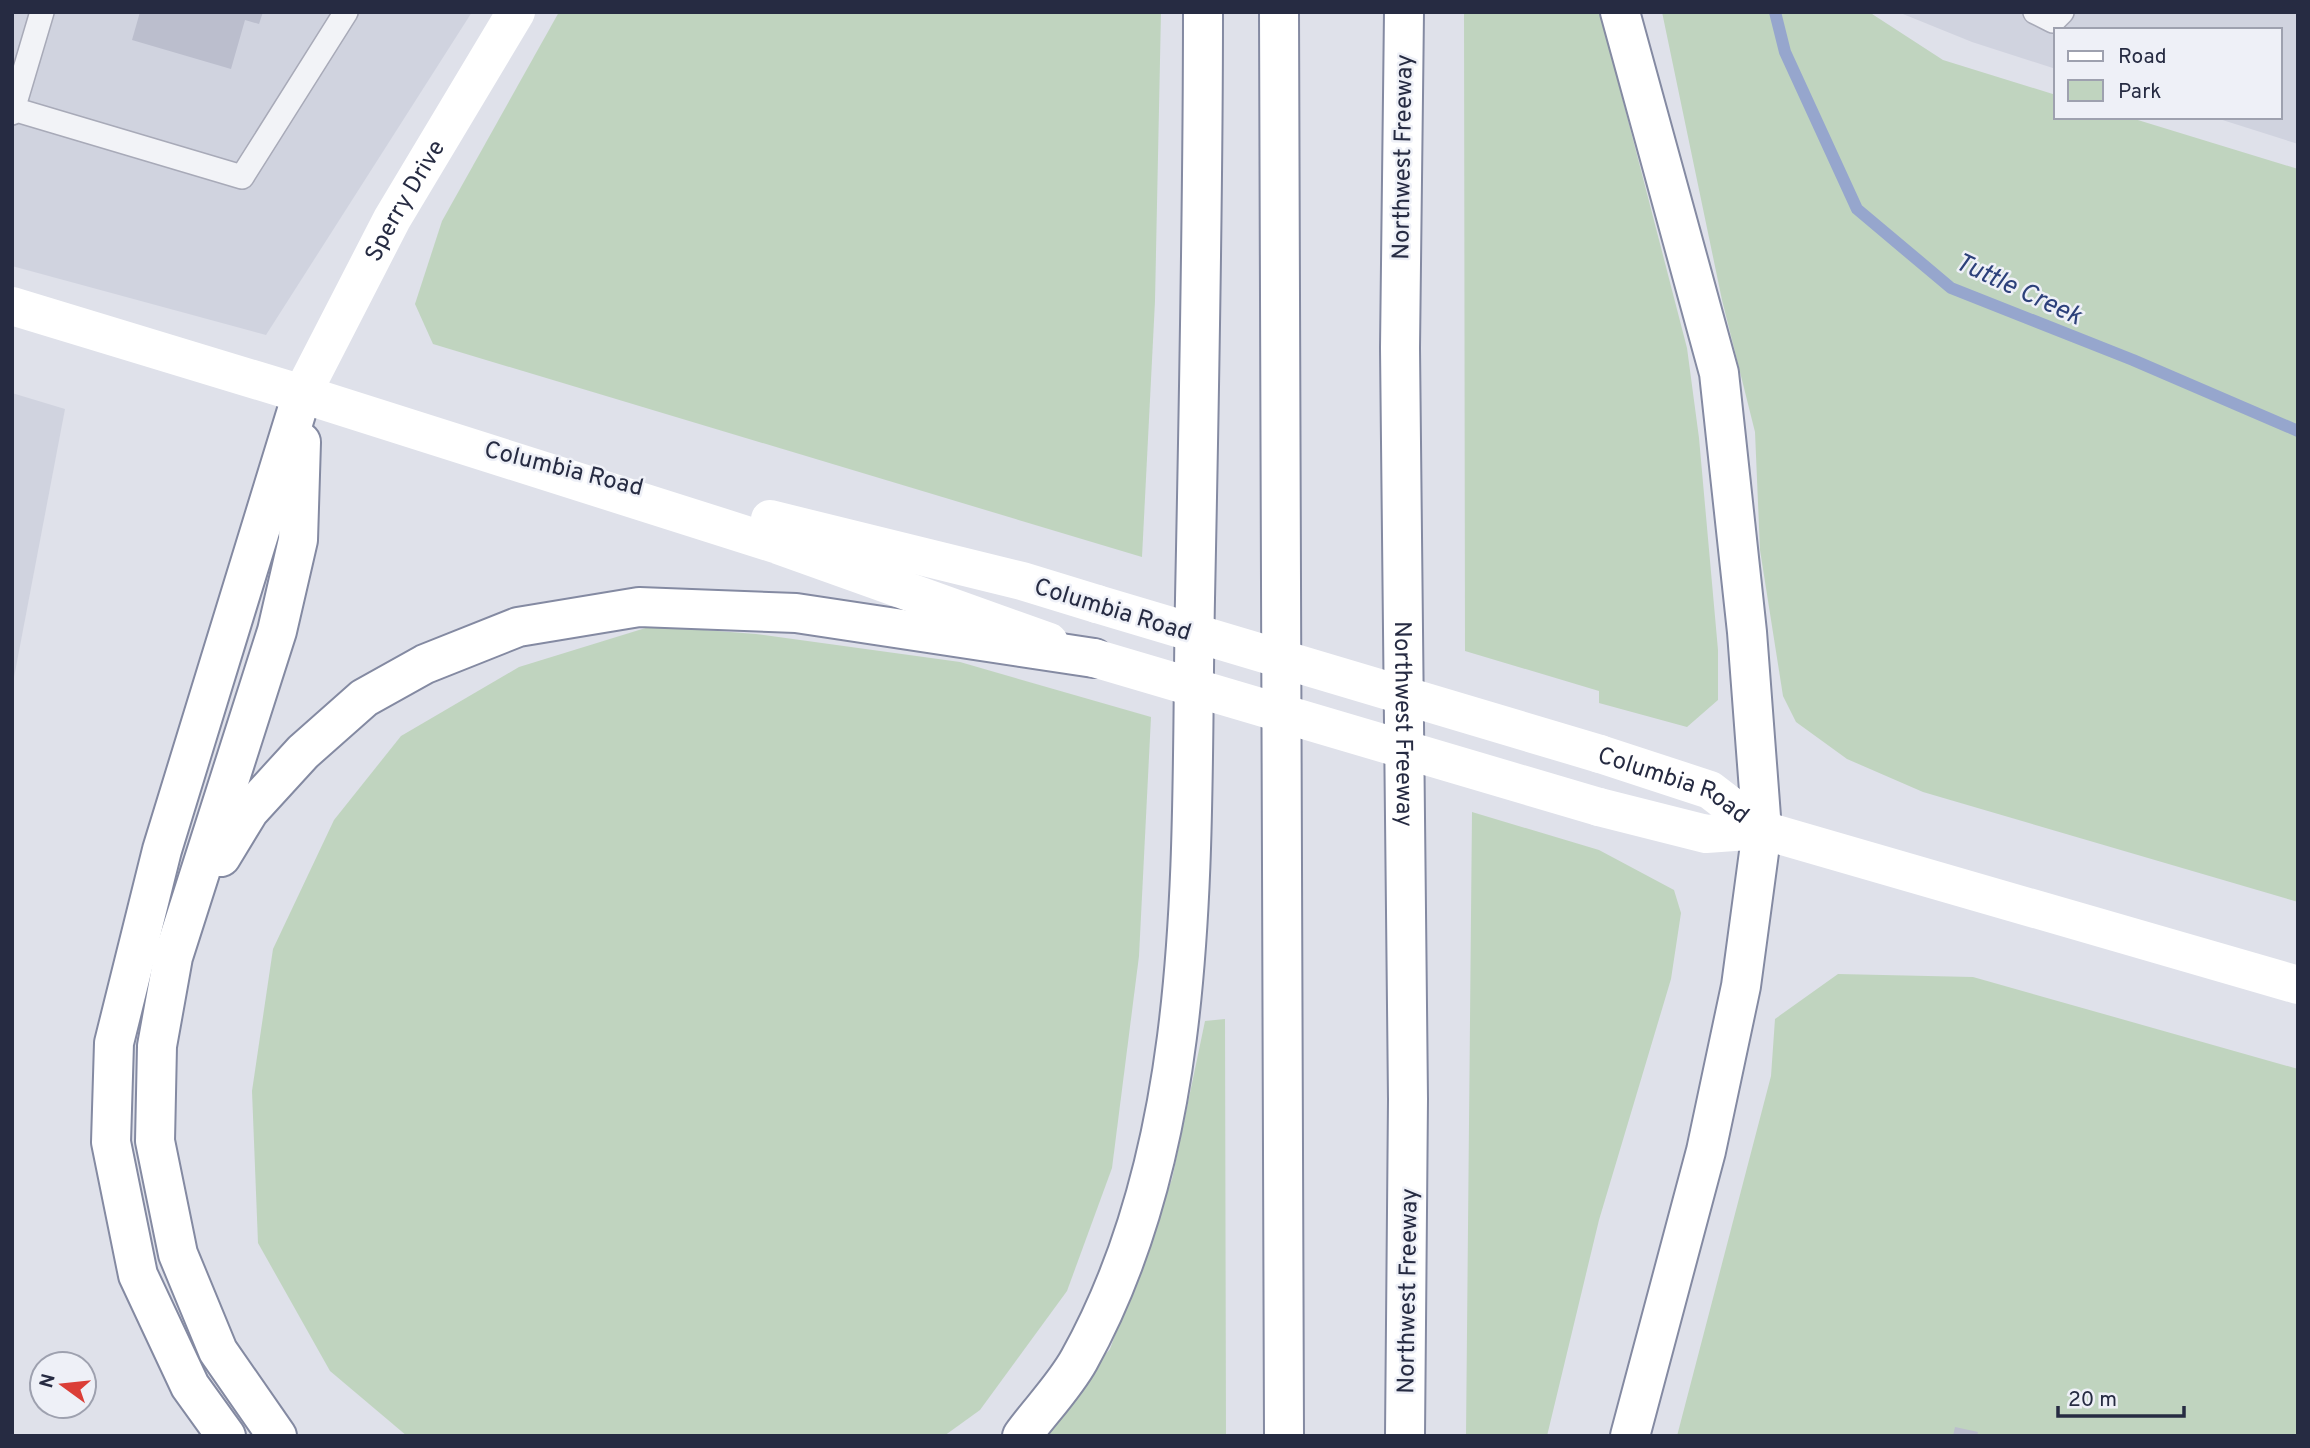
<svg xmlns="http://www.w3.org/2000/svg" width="2310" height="1448" font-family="Overpass,sans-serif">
<rect width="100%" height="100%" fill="#dfe1ea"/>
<!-- built -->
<g fill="#d0d3df">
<polygon points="12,12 472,12 266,335 12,266"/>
<polygon points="1898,12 2298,12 2298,144 2213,117 2280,117 2280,30 2056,30 2056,69 1972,42"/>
<polygon points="12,393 65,409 12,688"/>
</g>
<!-- green -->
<g fill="#c0d4bf">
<polygon points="559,12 1161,12 1155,301 1142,557 433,344 415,304 442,221"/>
<polygon points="1464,12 1600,12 1687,348 1699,438 1718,650 1718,700 1687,727 1599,703 1599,691 1465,651"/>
<polygon points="1662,12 1869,12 1943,60 2056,95 2056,117 2128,117 2298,169 2298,902 1923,792 1847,759 1796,722 1783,696 1760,550 1755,432 1722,300"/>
<polygon points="652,626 756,634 960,662 1151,717 1139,956 1112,1168 1067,1291 980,1410 944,1436 407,1436 330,1371 258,1243 252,1091 273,949 334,820 401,736 519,667"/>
<polygon points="1472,812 1599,850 1674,890 1681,913 1671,979 1599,1220 1547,1436 1466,1436"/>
<polygon points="1838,974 1973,977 2298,1069 2298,1436 1677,1436 1771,1076 1775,1019"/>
<polygon points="1225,1019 1226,1436 1035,1436 1110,1349 1172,1179 1205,1021"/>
</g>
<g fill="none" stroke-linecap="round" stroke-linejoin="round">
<!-- stream -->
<polyline stroke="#96a6cd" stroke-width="12" points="1775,12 1785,52 1857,209 1951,288 2133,360 2298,431"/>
</g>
<!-- building -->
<g fill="#bbbecd">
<polygon points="140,12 263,12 259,24 245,20 231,69 132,40"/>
<polygon points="1955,1427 1978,1432 1977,1436 1953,1436"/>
</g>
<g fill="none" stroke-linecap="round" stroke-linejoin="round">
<defs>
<g id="lane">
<polyline points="2035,12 2053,21 2062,12"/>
<polyline points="13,109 242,177 346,12"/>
<polyline points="12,113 42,12"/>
</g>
<g id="highway">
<polyline points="1279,12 1284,1436"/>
<path id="s3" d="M1404 12 1400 348 1408 1099 1405 1436"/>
<polyline points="1620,12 1719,373 1747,632 1762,830 1741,986 1706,1151 1630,1436"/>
<polyline points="221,857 249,811 303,752 364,698 425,664 518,627 639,607 796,613 1094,658"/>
<polyline points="226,1436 190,1386 138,1275 111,1142 114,1043 162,850 302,394"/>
<polyline points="277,1436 218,1351 178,1254 155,1141 157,1046 173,957 277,631 298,540 301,442"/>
<path d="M1022 1436C1040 1411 1064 1387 1079 1360 1205 1134 1190 850 1195 599 1199 403 1203 208 1203 12"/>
</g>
</defs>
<!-- lane casing -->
<use href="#lane" stroke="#a8aab8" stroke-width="26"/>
<!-- highway casing -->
<use href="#highway" stroke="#848aa2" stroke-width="42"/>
<!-- lane -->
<use href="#lane" stroke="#f2f3f7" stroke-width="23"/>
<!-- secondary -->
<g stroke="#fff" stroke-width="38">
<polyline points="12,306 302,394 778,545 1049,642"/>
<path id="s1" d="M302 394 392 219 516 12"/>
<polyline points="770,519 1022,581 1097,604"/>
<path id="s2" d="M1600 754 1710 790 1762 830"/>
<polyline points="1599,807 1706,834 1762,830 2298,985"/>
</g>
<!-- highway -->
<use href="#highway" stroke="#fff" stroke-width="38"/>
<!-- secondary-bridge -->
<g stroke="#fff" stroke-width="38">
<polyline points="1097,604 1600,754"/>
<polyline points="1094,658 1599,807"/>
</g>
</g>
<g text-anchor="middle" stroke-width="5" stroke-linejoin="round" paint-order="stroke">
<!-- street labels -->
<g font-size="24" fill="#262b42" stroke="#eef0f7">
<text transform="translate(1402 157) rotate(-89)" y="8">Northwest Freeway</text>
<text dy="8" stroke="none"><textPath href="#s1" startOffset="219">Sperry Drive</textPath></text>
<text transform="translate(564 468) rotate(14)" y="8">Columbia Road</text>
<text transform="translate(1113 609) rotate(17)" y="8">Columbia Road</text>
<text dy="8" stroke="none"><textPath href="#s3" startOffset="712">Northwest Freeway</textPath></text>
<text dy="8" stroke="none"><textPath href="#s2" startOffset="80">Columbia Road</textPath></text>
<text transform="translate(1407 1291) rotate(-89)" y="8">Northwest Freeway</text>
</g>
<!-- water labels -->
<g font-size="26" font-style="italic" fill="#2c407a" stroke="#eef0f7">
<text transform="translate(2019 288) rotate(25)" y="9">Tuttle Creek</text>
</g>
</g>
<!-- border -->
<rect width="2310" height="1448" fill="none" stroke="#262b42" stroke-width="28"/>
<!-- legend -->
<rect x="2054" y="28" width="228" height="91" fill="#eef0f7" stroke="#9ea1af" stroke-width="2"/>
<rect x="2068" y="51" width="35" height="10" fill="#ffffff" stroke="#9ea1af" stroke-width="2"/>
<text x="2118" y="63" font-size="21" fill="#262b42">Road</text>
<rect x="2068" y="80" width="35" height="21" fill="#c0d4bf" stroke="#9ea1af" stroke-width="2"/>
<text x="2118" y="98" font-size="21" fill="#262b42">Park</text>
<!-- north arrow -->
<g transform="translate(63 1385) rotate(285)"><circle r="33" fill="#eef0f7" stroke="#9ea1af" stroke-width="2"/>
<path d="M0-5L12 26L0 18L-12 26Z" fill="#db3e37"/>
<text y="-10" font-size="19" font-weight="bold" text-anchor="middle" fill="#262b42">N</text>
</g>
<!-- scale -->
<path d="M2058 1406v10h126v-10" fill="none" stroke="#262b42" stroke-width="3.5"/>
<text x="2068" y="1406" font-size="21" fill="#262b42" stroke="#eef0f7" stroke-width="5" paint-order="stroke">20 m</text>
</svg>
